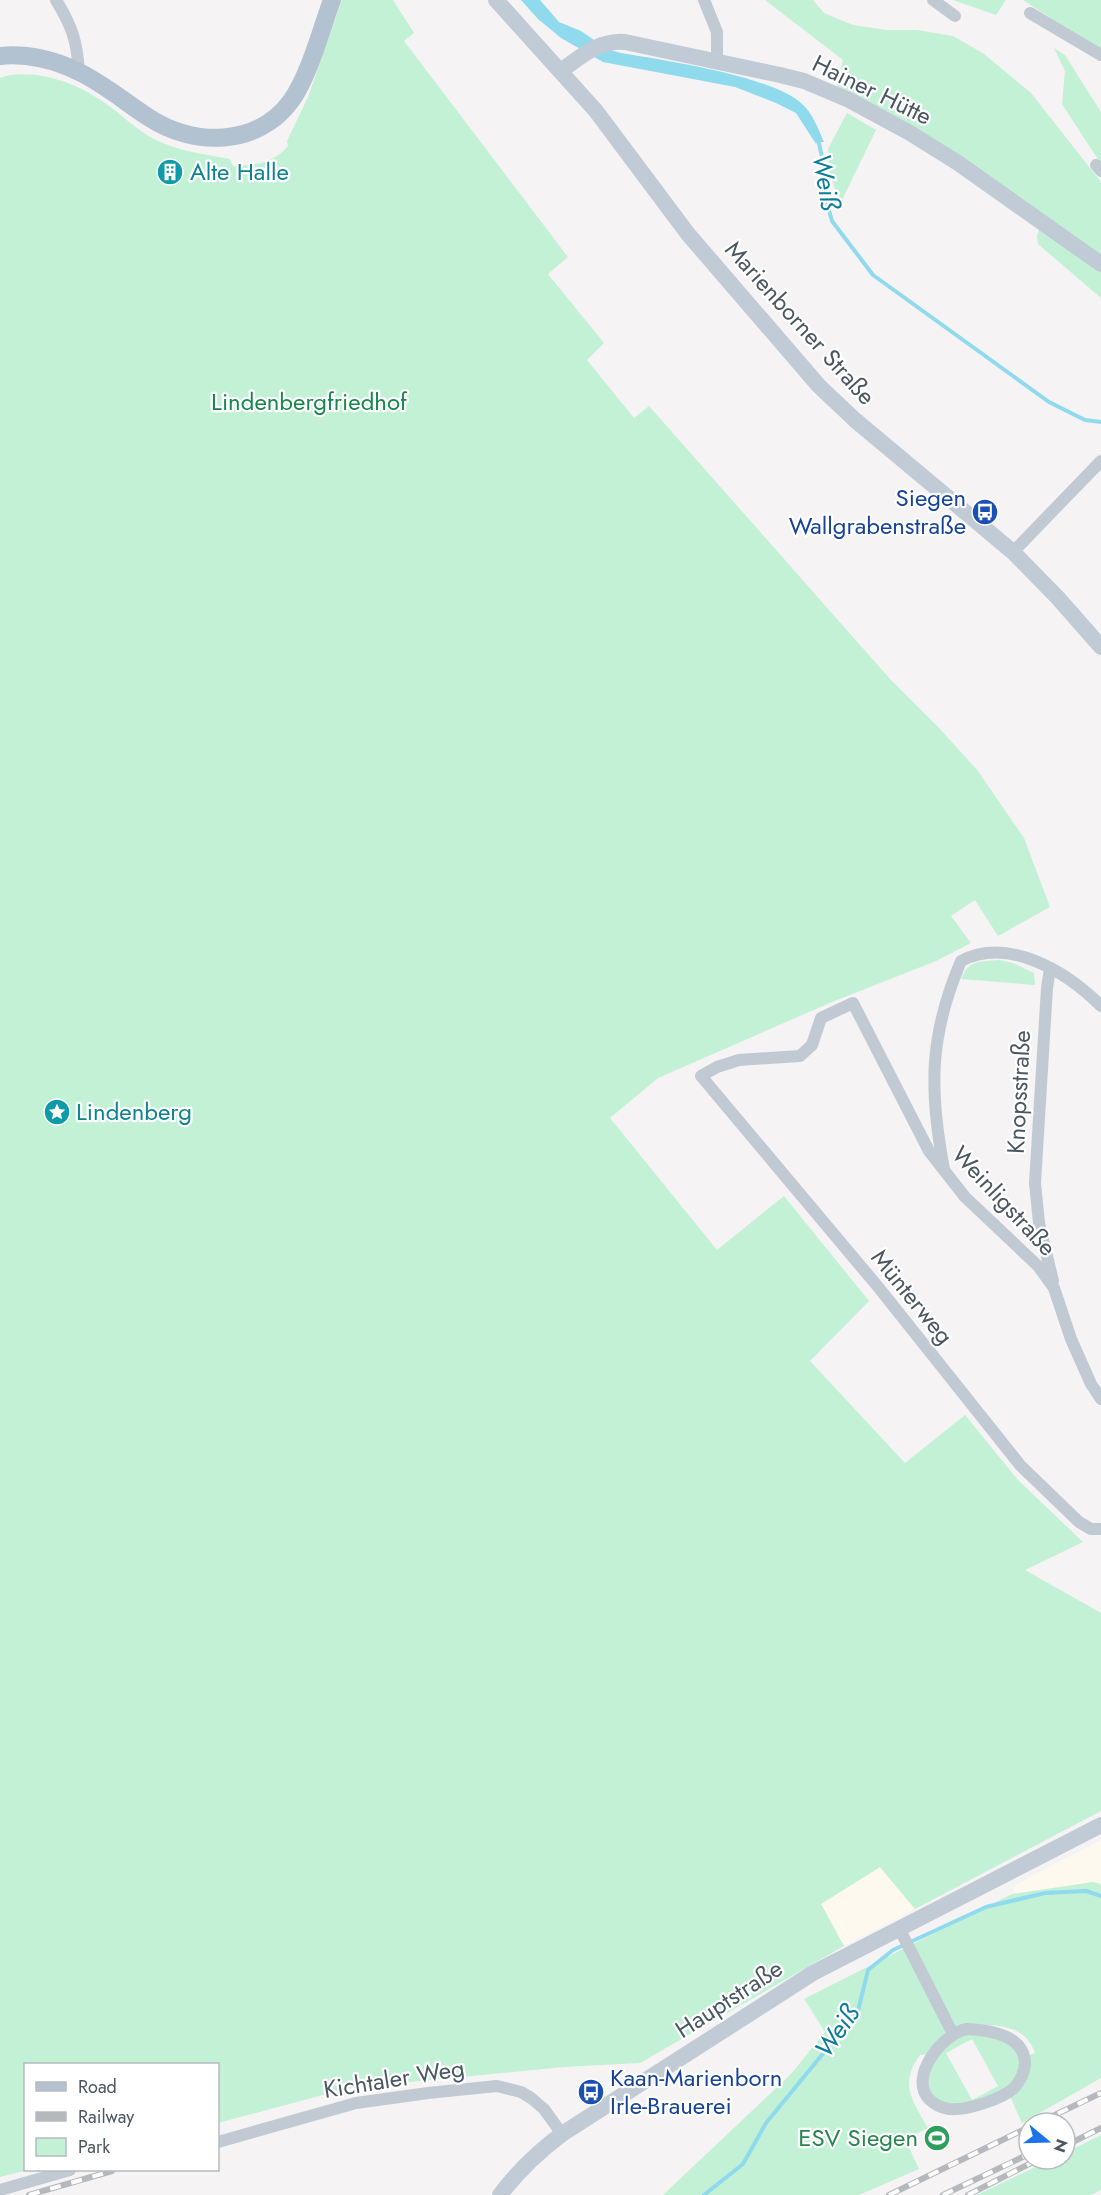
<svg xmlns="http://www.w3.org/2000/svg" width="1101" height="2195" font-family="Jost,sans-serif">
<rect width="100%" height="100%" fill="#f5f3f3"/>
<!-- commercial -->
<g fill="#fdf9ef">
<polygon points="1101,1840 1101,1884 1093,1882 1012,1894 1015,1885"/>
<polygon points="880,1867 915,1909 844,1946 821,1904"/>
</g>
<!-- green -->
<g fill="#c3f1d5" fill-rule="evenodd">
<path d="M342 0H393L414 33 404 41 568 257 548 274 604 343 587 360 634 418 649 406 890 679 941 730 978 771 1024 838 1050 907 998 936 975 900 951 916 971 943 936 961 832 1002 658 1078 610 1118 717 1250 784 1196 869 1301 810 1361 905 1463 965 1415 1018 1480 1083 1542 1025 1570 1101 1613V1811L915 1909 880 1867 821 1904 844 1946 640 2063 564 2067 349 2088 218 2123V2064H26V2170H28L0 2177V78C11 73 25 74 37 75 63 79 83 88 105 103 121 114 135 129 154 139 177 151 204 154 230 159L233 166C255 165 274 163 288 146L287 141 308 97Z"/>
<polygon points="765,0 813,0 824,13 853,25 886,30 917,30 953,36 984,54 1031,93 1101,182 1101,298 1038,244 1037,236 1042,220 836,88 843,60"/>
<polygon points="953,0 1006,0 996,15"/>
<polygon points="1023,0 1101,0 1101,51"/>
<polygon points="1054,48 1065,55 1101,112 1101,164 1062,104 1065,71"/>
<polygon points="847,113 876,130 840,204 830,174 828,149"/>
<path d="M999 960 1013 963 1034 973 1035 985 961 979C969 959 980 962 999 960Z"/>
<path d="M1093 1882 1101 1884V2078L1022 2123 1008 2092 948 2109 923 2090 932 2054 920 2055C899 2083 912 2101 928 2128L905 2139 919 2169 859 2195H663L791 2074 825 2032 804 1999 1012 1894ZM985 2025C1009 2026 1027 2030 1035 2053L1025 2057ZM972 2039 998 2086 972 2100 946 2053Z"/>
<polygon points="1101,2135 1101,2190 1091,2195 977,2195 1052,2159 1065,2159 1065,2153"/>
</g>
<!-- water -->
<path fill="#90daee" d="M521 0H540L559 22 581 31 607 49 621 53C663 60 771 76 801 103 813 113 818 129 824 142H817L816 144 796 113 776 103 735 87 603 62 561 38 538 19Z"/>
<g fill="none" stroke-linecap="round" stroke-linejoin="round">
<!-- stream -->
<g stroke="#90daee" stroke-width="4">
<polyline points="818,139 822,157 822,185 832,221 873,275 1049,402 1085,420 1101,422"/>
<polyline points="704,2195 743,2164 766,2123 858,2011 868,1970 893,1950 986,1907 1045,1893 1086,1891 1101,1896"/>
</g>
<!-- street -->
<g stroke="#c1cad2" stroke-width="12">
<path d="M56 0C72 26 77 41 79 72"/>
<polyline points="704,0 717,32 717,62"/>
<polyline points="933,0 955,16"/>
<polyline points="1030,13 1101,55"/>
<polyline points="1096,165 1101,171"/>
<polyline points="1013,552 1101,461"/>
<polyline points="1050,969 1047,988 1035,1183 1039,1223 1053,1281"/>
<path d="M944 1169C929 1090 929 1036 961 961 1009 936 1067 972 1101 1006"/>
<polyline points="1101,1399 1091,1384 1071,1339 1054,1288 1038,1266 965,1197 929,1151 853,1003 821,1018 812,1045 800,1056 739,1060 717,1067 701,1076 879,1288 1020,1465 1079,1522 1091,1529 1101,1529"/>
<polyline points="899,1928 953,2034"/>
<path d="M967 2029C989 2030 1024 2035 1025 2063 1025 2071 1020 2082 1014 2088 1002 2099 966 2111 949 2109 942 2108 934 2104 929 2099 908 2077 943 2033 967 2029Z"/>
<polyline points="218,2142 356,2103 428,2093 497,2086 521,2092 531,2098 544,2109 562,2134"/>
<polyline points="0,2190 70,2170"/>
</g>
<!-- secondary -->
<g stroke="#c1cbd6" stroke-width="16">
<polyline points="496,0 596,111 688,234 819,386 855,420 1013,552 1058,598 1101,647"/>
<path d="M561 71C581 56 599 40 625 42L780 75 804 81 849 100 910 133 958 163 1101 264"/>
<path d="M500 2195C518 2171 538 2152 562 2134L813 1973 1101 1825"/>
</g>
<!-- primary -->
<path stroke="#b3c2d1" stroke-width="18" d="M0 56C26 53 56 60 79 72 104 84 125 102 148 117 193 147 257 147 291 101 309 76 321 30 332 0"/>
<defs>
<g id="rail">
<polyline points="1038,2123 1101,2093"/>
<polyline points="1065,2146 1101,2128"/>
<polyline points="29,2195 112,2171"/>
<polyline points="889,2195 1029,2127"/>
<polyline points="943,2195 1029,2154"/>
<polyline points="968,2195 1039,2159"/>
</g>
</defs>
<!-- rail casing -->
<use href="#rail" stroke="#b5b8bd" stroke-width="6"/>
<!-- rail -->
<use href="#rail" stroke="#fff" stroke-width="4" stroke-dasharray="11" stroke-linecap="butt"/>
</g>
<!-- icons -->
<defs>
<symbol id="building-disc" viewBox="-11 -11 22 22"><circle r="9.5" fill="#0f9aa8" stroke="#fff"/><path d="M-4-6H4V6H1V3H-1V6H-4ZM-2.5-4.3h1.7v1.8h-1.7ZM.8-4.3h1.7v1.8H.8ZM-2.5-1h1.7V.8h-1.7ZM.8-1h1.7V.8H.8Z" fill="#fff"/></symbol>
<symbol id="bus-disc" viewBox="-11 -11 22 22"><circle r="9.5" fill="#1a4fb4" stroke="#fff"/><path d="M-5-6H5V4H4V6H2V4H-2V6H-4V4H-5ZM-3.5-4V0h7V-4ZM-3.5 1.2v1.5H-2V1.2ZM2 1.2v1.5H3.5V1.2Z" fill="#fff"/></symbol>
<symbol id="sight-disc" viewBox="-11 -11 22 22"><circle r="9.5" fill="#0f9aa8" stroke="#fff"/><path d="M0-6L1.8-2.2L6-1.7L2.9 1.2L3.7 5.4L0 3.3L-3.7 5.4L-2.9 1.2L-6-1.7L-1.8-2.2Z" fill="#fff"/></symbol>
<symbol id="stadium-disc" viewBox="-11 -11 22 22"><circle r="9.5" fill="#2e9e5b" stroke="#fff"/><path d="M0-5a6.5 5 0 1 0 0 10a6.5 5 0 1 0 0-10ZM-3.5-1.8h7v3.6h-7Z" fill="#fff"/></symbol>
</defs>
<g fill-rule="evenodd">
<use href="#building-disc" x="155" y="157" width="30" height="30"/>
<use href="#bus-disc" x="970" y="497" width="30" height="30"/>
<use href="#sight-disc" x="42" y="1097" width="30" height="30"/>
<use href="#bus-disc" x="576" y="2077" width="30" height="30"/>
<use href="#stadium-disc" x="922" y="2123" width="30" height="30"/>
</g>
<g text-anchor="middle" stroke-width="4.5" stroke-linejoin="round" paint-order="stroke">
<!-- street labels -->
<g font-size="24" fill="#4a5661" stroke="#fff">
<text transform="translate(872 90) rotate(26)" y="8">Hainer Hütte</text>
<text transform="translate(800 323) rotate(48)" y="8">Marienborner Straße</text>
<text transform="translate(1019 1092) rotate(-87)" y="8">Knopsstraße</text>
<text transform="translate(1004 1201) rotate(47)" y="8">Weinligstraße</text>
<text transform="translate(912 1297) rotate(51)" y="8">Münterweg</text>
<text transform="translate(729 1999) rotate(-33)" y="8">Hauptstraße</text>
<text transform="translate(394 2079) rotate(-9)" y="8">Kichtaler Weg</text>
</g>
<!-- culture labels -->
<g font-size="24" fill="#0d838f" stroke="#fff" text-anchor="start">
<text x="190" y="180">Alte Halle</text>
<text x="76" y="1120">Lindenberg</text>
</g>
<!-- park labels -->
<g font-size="24" fill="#17864f" stroke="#fff">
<text x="309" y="410">Lindenbergfriedhof</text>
</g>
<!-- transit labels -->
<g font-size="24" fill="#164399" stroke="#fff" text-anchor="end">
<text x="966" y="506">Siegen<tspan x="966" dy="28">Wallgrabenstraße</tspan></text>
<text x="610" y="2086" text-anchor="start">Kaan-Marienborn<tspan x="610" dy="28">Irle-Brauerei</tspan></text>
</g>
<!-- leisure labels -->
<g font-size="24" fill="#27864d" stroke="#fff" text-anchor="end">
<text x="918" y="2146">ESV Siegen</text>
</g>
<!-- water labels -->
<g font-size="26" font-style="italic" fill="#0c7c9b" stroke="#fff">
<text transform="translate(826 182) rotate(80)" y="9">Weiß</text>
<text transform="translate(837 2031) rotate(-55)" y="9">Weiß</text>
</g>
</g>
<!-- legend -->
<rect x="24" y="2063" width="195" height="108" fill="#ffffff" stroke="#b7bbc0" stroke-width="1.5"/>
<rect x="36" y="2082" width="30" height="9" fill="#b3c2d1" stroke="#b7bbc0" stroke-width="1.5"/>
<text x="78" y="2093" font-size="18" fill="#4a5661">Road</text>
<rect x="36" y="2112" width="30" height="9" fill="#b5b8bd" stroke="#b7bbc0" stroke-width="1.5"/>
<text x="78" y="2123" font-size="18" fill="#4a5661">Railway</text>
<rect x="36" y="2138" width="30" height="18" fill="#c3f1d5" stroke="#b7bbc0" stroke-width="1.5"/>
<text x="78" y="2153" font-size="18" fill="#4a5661">Park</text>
<!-- north arrow -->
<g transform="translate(1047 2141) rotate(109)"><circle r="28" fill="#ffffff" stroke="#b7bbc0" stroke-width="1.5"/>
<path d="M0-4.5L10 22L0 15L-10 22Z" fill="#1a73e8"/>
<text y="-9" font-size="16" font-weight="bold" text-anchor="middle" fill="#4a5661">N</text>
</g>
</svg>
